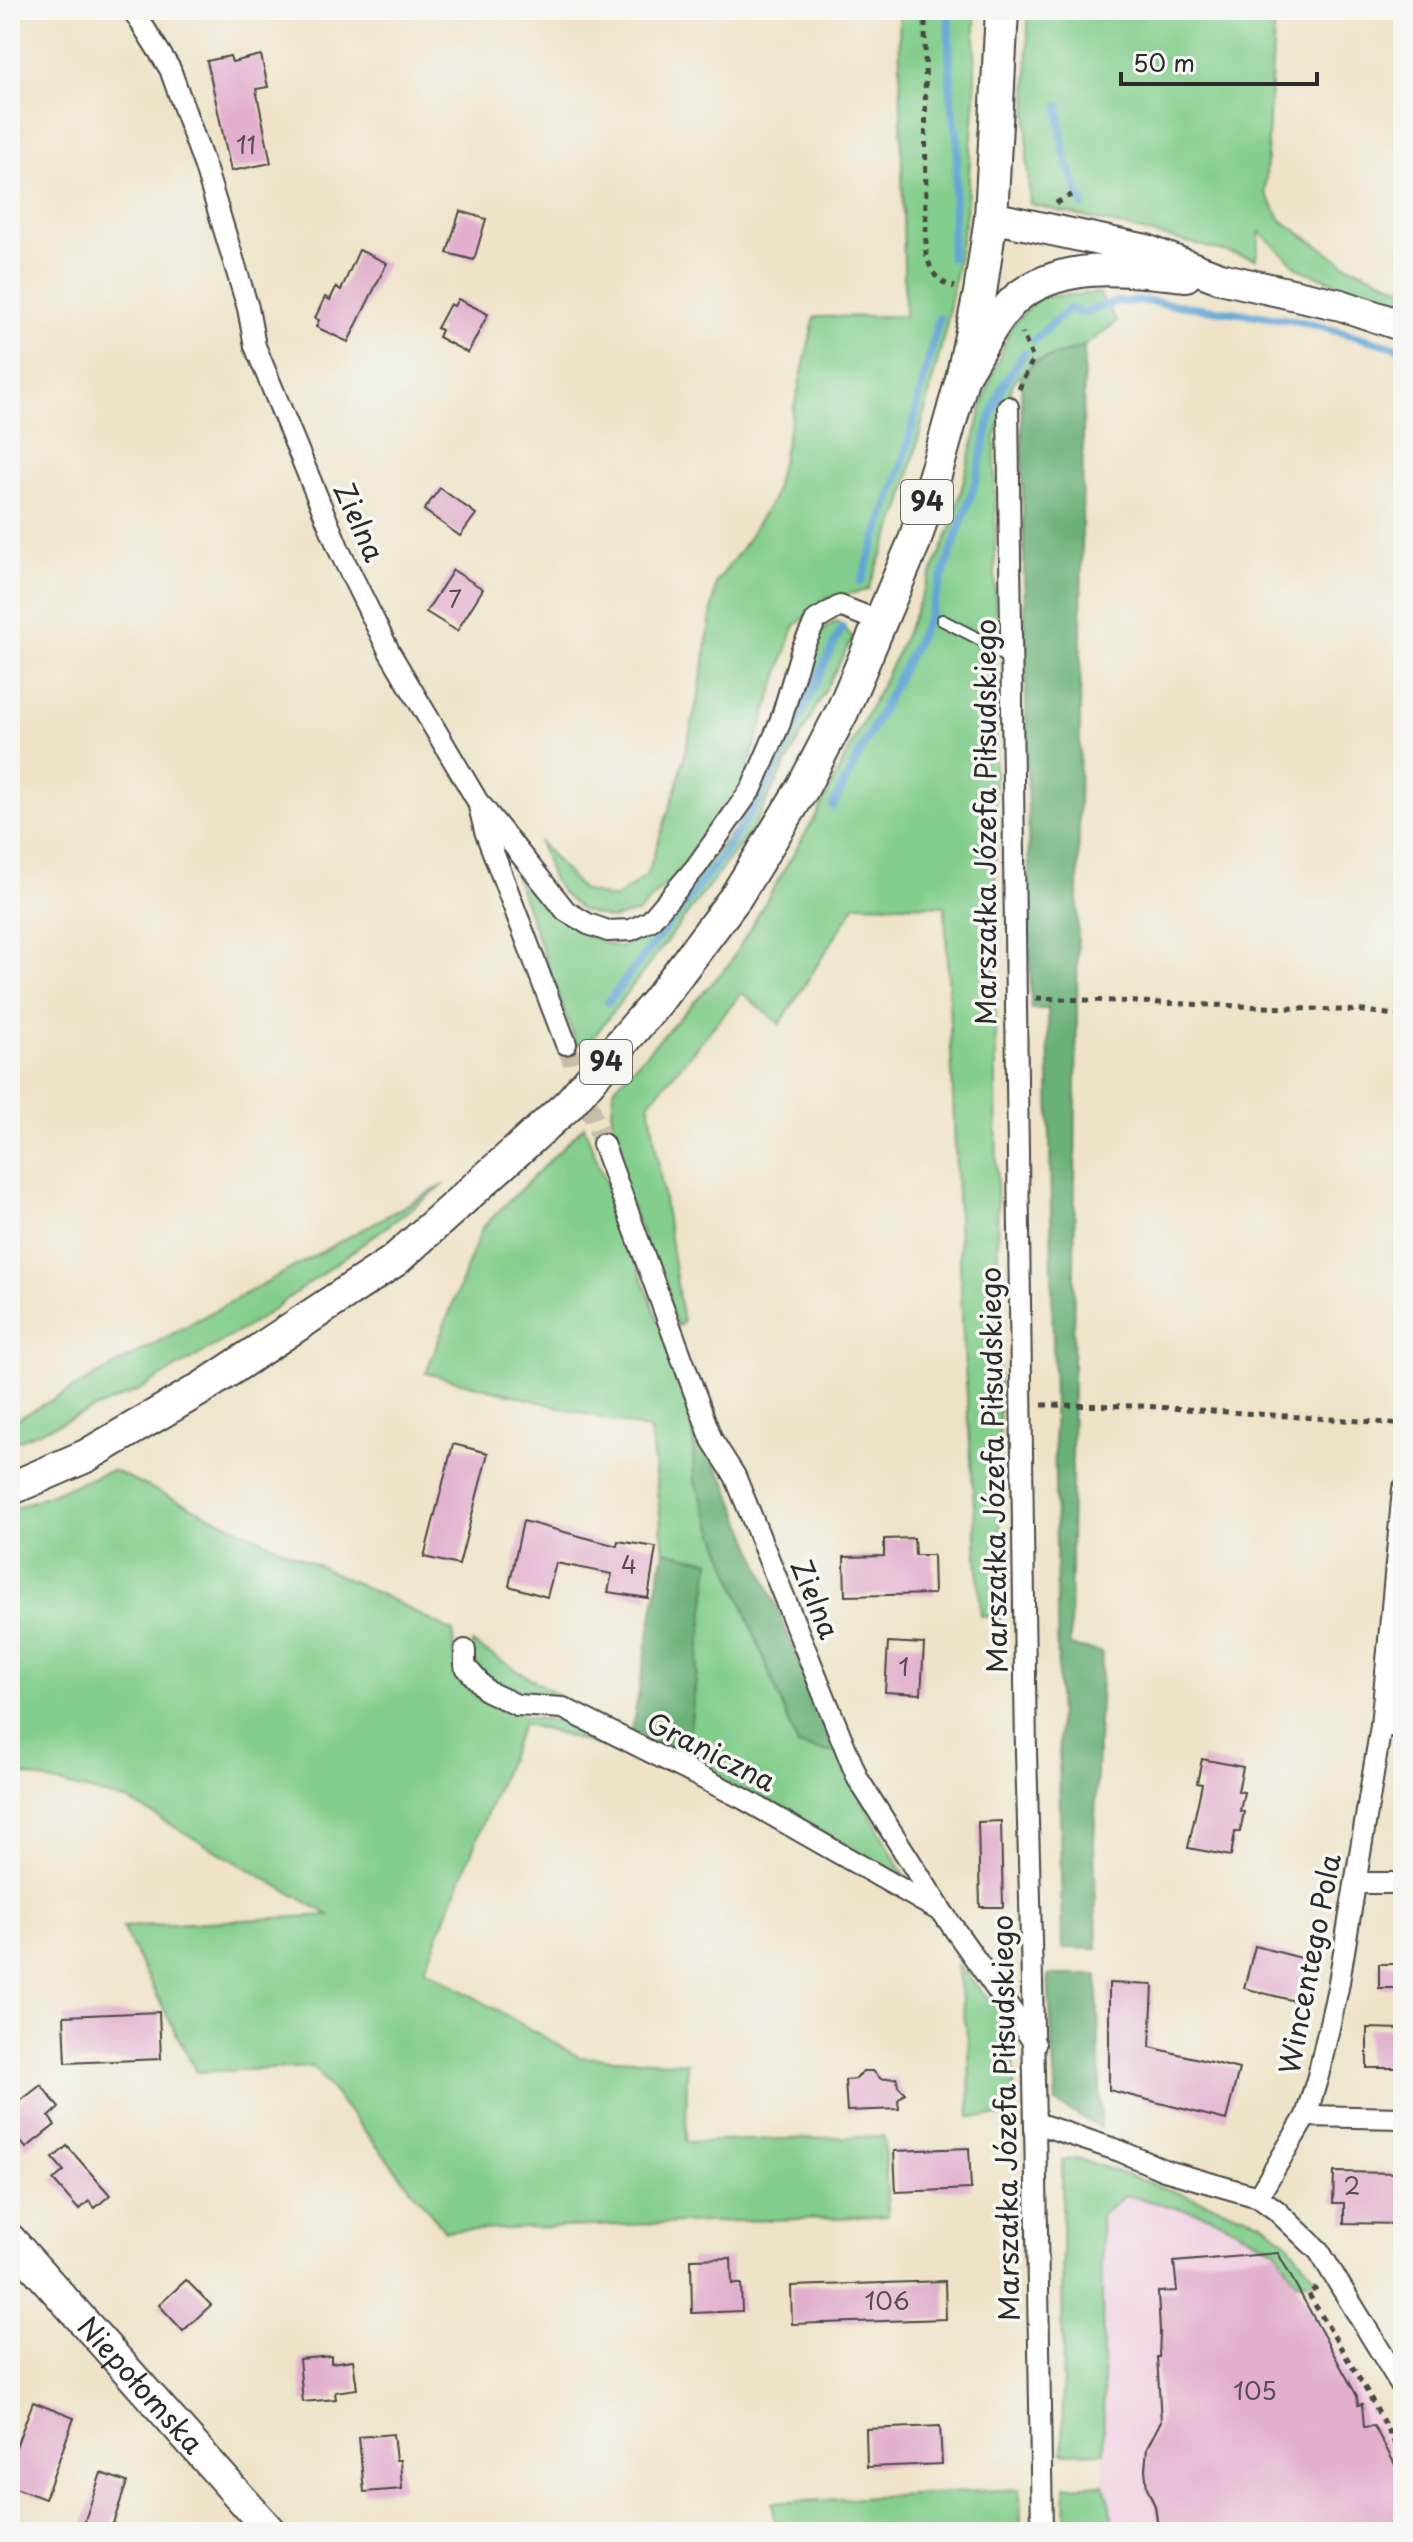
<svg xmlns="http://www.w3.org/2000/svg" width="1413" height="2542" font-family="'Playpen Sans',sans-serif">
<rect width="100%" height="100%" fill="#f6f6f2"/>
<filter id="ink" filterUnits="userSpaceOnUse"><feTurbulence type="fractalNoise" baseFrequency=".0125" numOctaves="2"/><feDisplacementMap in="SourceGraphic" scale="16" xChannelSelector="R" yChannelSelector="G"/><feConvolveMatrix kernelMatrix="1 2 1 2 8 2 1 2 1" color-interpolation-filters="sRGB"/></filter>
<filter id="wash" filterUnits="userSpaceOnUse"><feTurbulence type="fractalNoise" baseFrequency=".006" numOctaves="4" result="noise"/><feDisplacementMap in="SourceGraphic" scale="32" xChannelSelector="R" yChannelSelector="G"/><feGaussianBlur stdDeviation="1.8" result="paint"/><feColorMatrix in="noise" values="0 0 0 0 0 0 0 0 0 0 0 0 0 0 0 0 0 1.4 0 .05"/><feComposite in="paint" operator="in"/></filter>
<g filter="url(#wash)">
<rect width="100%" height="100%" fill="#eee3c7"/>
<!-- built -->
<polygon fill="#f1d0e2" points="1125,2195 1211,2216 1276,2250 1381,2425 1403,2467 1403,2532 1116,2532 1104,2487 1101,2215"/>
<!-- green -->
<g fill="#83ce8c" stroke="#577c5c" stroke-width="2">
<polygon points="899,10 975,10 975,94 966,213 946,327 902,505 868,590 825,599 794,627 739,794 697,852 639,912 611,919 581,910 562,893 552,878 539,841 582,890 614,899 647,875 677,786 699,694 716,583 742,548 773,498 815,317 905,316"/>
<polygon points="1028,10 1275,10 1265,192 1281,220 1347,265 1403,288 1403,308 1299,269 1260,232 1256,259 1030,204 1027,160"/>
<polygon points="1099,293 1117,322 1084,346 1035,362 1014,381 995,438 995,971 1001,1619 981,1616 963,1336 945,906 856,904 780,1024 742,993 649,1103 683,1323 677,1326 601,1127 611,1126 614,1088 728,966 817,814 895,658 952,526 987,389 1012,325 1040,297"/>
<polygon points="836,621 853,637 752,829 589,1043 576,1044 506,850 546,901 584,935 619,948 654,928 741,821 788,724 819,633"/>
<polygon points="584,1126 679,1374 693,1430 694,1479 798,1746 836,1753 907,1881 686,1761 710,1561 664,1551 650,1430 426,1373 482,1228"/>
<polygon points="445,1184 257,1321 137,1391 10,1444 10,1423"/>
<polygon points="112,1470 392,1600 453,1632 457,1680 478,1699 524,1717 558,1721 628,1755 523,1723 425,1969 579,2057 687,2063 686,2142 884,2136 888,2216 445,2231 313,2067 196,2072 122,1927 329,1915 129,1801 10,1771 10,1510"/>
<path d="M472 1643 571 1703C543 1699 480 1698 472 1662 471 1656 472 1648 472 1643Z"/>
<polygon points="957,1965 1014,2026 1014,2116 970,2117 969,2047"/>
<polygon points="1077,2158 1263,2222 1287,2242 1317,2280 1297,2283 1276,2250 1211,2216 1125,2195 1101,2215 1104,2452 1063,2453 1062,2161"/>
<polygon points="1104,2484 1117,2532 1066,2532 1065,2486"/>
<polygon points="1020,2489 1021,2532 777,2532 772,2503"/>
</g>
<!-- forest -->
<g fill="#6ab178" stroke="#4a6e52" stroke-width="2">
<polygon points="1084,346 1070,1646 1102,1652 1094,1843 1097,1949 1062,1948 1048,1009 1031,1009 1021,375 1035,362"/>
<polygon points="693,1430 726,1482 836,1753 798,1746 694,1479"/>
<polygon points="664,1551 710,1561 686,1761 631,1735"/>
<polygon points="1048,1975 1097,1975 1101,2128 1056,2103"/>
</g>
<g fill="none" stroke-linecap="round" stroke-linejoin="round">
<!-- stream -->
<g stroke="#62a5d6" stroke-width="8">
<polyline points="948,10 951,102 958,141 951,258"/>
<polyline points="1059,106 1063,150 1083,205"/>
<polyline points="1034,340 1070,308 1081,314 1116,302 1147,301 1299,321 1403,349"/>
<polyline points="861,582 904,459 939,318"/>
<polyline points="833,806 927,621 977,478 989,422 1002,387 1024,353"/>
<polyline points="608,1002 724,853 769,783 842,627"/>
</g>
</g>
<g id="blocks">
<!-- building -->
<g fill="#e2b0ce">
<polygon points="261,55 268,87 256,89 271,163 231,171 207,61 230,56 232,62"/>
<polygon points="460,211 486,219 474,260 447,253"/>
<polygon points="359,250 387,263 348,342 316,327 319,320 315,318 325,297 330,300 336,287 341,290"/>
<polygon points="458,299 488,314 468,353 438,337 441,330 437,328 450,304 454,306"/>
<polygon points="440,488 476,514 460,536 424,510"/>
<polygon points="453,570 483,589 457,631 426,612"/>
<polygon points="453,1444 488,1453 459,1565 424,1557"/>
<polygon points="523,1521 617,1546 618,1541 656,1547 648,1598 608,1592 612,1574 556,1563 547,1597 509,1586"/>
<polygon points="914,1538 915,1555 933,1555 934,1594 845,1596 844,1557 884,1556 884,1539"/>
<polygon points="888,1642 924,1644 921,1694 885,1692"/>
<polygon points="1202,1759 1243,1767 1238,1791 1244,1792 1240,1811 1244,1812 1240,1832 1235,1832 1231,1856 1188,1848 1202,1784 1197,1783"/>
<polygon points="1001,1821 1003,1907 980,1907 978,1822"/>
<polygon points="1255,1946 1309,1960 1305,1978 1309,1979 1302,2003 1244,1988"/>
<rect x="1379" y="1964" width="24" height="24"/>
<polygon points="1109,1983 1153,1985 1150,2047 1239,2069 1226,2120 1109,2090"/>
<polygon points="159,2012 161,2059 66,2063 64,2016"/>
<polygon points="1367,2028 1403,2029 1403,2068 1367,2068"/>
<polygon points="863,2071 873,2071 881,2079 897,2078 898,2086 905,2093 898,2100 899,2109 847,2111 845,2080 856,2079"/>
<polygon points="41,2085 59,2108 49,2117 55,2125 26,2148 10,2128 10,2109"/>
<polygon points="67,2146 110,2195 95,2208 89,2201 79,2210 53,2180 64,2171 53,2158"/>
<polygon points="969,2148 971,2189 896,2192 894,2151"/>
<polygon points="1334,2172 1403,2173 1403,2224 1344,2223 1344,2203 1333,2203"/>
<polygon points="1278,2253 1357,2396 1358,2405 1362,2404 1364,2427 1374,2426 1403,2479 1403,2532 1161,2532 1160,2527 1158,2528 1155,2506 1147,2488 1145,2469 1147,2448 1161,2421 1157,2357 1159,2357 1160,2332 1158,2292 1177,2291 1174,2262"/>
<polygon points="731,2258 732,2284 741,2284 742,2311 692,2313 691,2259"/>
<polygon points="186,2280 211,2305 183,2331 159,2305"/>
<polygon points="945,2281 946,2319 792,2324 791,2286"/>
<polygon points="331,2356 331,2363 353,2360 357,2389 335,2392 336,2399 303,2402 299,2359"/>
<polygon points="33,2402 74,2418 45,2499 10,2486 10,2448 15,2449"/>
<polygon points="940,2426 942,2464 867,2467 866,2429"/>
<polygon points="393,2434 396,2460 400,2460 402,2489 364,2492 359,2437"/>
<polygon points="101,2473 127,2482 110,2532 81,2532"/>
</g>
</g>
</g>
<g filter="url(#ink)">
<use href="#blocks" fill-opacity="0" stroke="#484742" stroke-width="2"/>
<g fill="none" stroke-linecap="round" stroke-linejoin="round">
<!-- street-tunnel -->
<polyline stroke="#c7bea8" stroke-width="20" stroke-dasharray="20 10" stroke-linecap="butt" points="566,1044 603,1144"/>
<defs>
<polyline id="lane" points="942,620 979,639 1012,662"/>
<g id="street">
<polyline points="133,10 170,69 205,167 248,308 255,346 340,552 390,653 478,802 485,831 566,1044"/>
<path d="M1008 407 1026 1753C1034 2012 1038 2272 1042 2532"/>
<polyline points="481,805 566,911 588,924 608,931 631,930 650,921 696,867 752,788 780,723 802,649 816,620 840,606 881,622"/>
<polyline points="603,1144 712,1440 735,1476 858,1779 943,1913 1035,2044"/>
<polyline points="465,1650 465,1666 487,1691 517,1705 563,1708 744,1799 940,1911"/>
<polyline points="1381,1726 1403,1726"/>
<polyline points="1357,1883 1403,1883"/>
<polyline points="1306,2116 1403,2118"/>
<polyline points="1036,2123 1120,2151 1164,2170 1258,2197 1276,2210 1319,2251 1403,2388"/>
<polyline points="1258,2197 1306,2116 1318,2076 1338,1988 1381,1726 1403,1489"/>
</g>
<g id="secondary">
<polyline points="991,217 1146,250 1220,278 1341,305 1403,326"/>
<path d="M965 374C980 350 1000 308 1023 293 1072 260 1131 271 1186 276"/>
<path id="s1" d="M10 2239 271 2532"/>
</g>
<polyline id="primary" points="10,1489 86,1456 202,1388 394,1261 569,1104 656,1003 735,898 802,789 842,712 915,540 940,458 962,379 980,293 991,217 1002,10"/>
</defs>
<!-- lane casing -->
<use href="#lane" stroke="#484742" stroke-width="14"/>
<!-- street casing -->
<use href="#street" stroke="#484742" stroke-width="24"/>
<!-- secondary casing -->
<use href="#secondary" stroke="#484742" stroke-width="34"/>
<!-- primary casing -->
<use href="#primary" stroke="#484742" stroke-width="36"/>
<!-- path -->
<g stroke="#484742" stroke-width="5" stroke-dasharray="6 6" stroke-linecap="butt">
<path d="M925 10 926 253C931 272 936 282 955 287"/>
<polyline points="1056,203 1075,193"/>
<polyline points="1019,389 1033,359 1022,333"/>
<polyline points="1036,998 1364,1011 1403,1016"/>
<polyline points="1042,1405 1141,1406 1403,1424"/>
<polyline points="1317,2288 1308,2293 1368,2393 1403,2459"/>
</g>
<!-- lane -->
<use href="#lane" stroke="#fff" stroke-width="10"/>
<!-- street -->
<use href="#street" stroke="#fff" stroke-width="20"/>
<!-- secondary -->
<use href="#secondary" stroke="#fff" stroke-width="30"/>
<!-- primary -->
<use href="#primary" stroke="#fff" stroke-width="32"/>
</g>
</g>
<g text-anchor="middle" stroke-width="7" stroke-linejoin="round" paint-order="stroke">
<!-- number labels -->
<g font-size="24" fill="#594c54">
<text x="246" y="154">11</text>
<text x="455" y="608">7</text>
<text x="629" y="1574">4</text>
<text x="904" y="1676">1</text>
<text x="1352" y="2195">2</text>
<text x="887" y="2310">106</text>
<text x="1255" y="2400">105</text>
</g>
<!-- shield labels -->
<g fill="#f6f6f2" stroke="#686867" stroke-width="2">
<rect x="901" y="480" width="52" height="44" rx="6"/>
<rect x="580" y="1040" width="52" height="44" rx="6"/>
</g>
<g font-size="26" font-weight="bold" fill="#2b2b2b">
<text x="927" y="511">94</text>
<text x="606" y="1071">94</text>
</g>
<!-- street labels -->
<g font-size="28" fill="#2b2b2b" stroke="#f6f6f2">
<text transform="translate(359 522) rotate(66)" y="10">Zielna</text>
<text transform="translate(986 822) rotate(-90)" y="10">Marszałka Józefa Piłsudskiego</text>
<text transform="translate(994 1470) rotate(-91)" y="10">Marszałka Józefa Piłsudskiego</text>
<text transform="translate(815 1599) rotate(68)" y="10">Zielna</text>
<text transform="translate(711 1752) rotate(27)" y="10">Graniczna</text>
<text transform="translate(1310 1964) rotate(-79)" y="10">Wincentego Pola</text>
<text transform="translate(1006 2118) rotate(-91)" y="10">Marszałka Józefa Piłsudskiego</text>
<text dy="10" stroke="none"><textPath href="#s1" startOffset="196">Niepołomska</textPath></text>
</g>
</g>
<!-- margin -->
<rect width="1413" height="2542" fill="none" stroke="#f6f6f2" stroke-width="40"/>
<!-- scale -->
<path d="M1121 72v12h196v-12" fill="none" stroke="#2b2b2b" stroke-width="4"/>
<text x="1133" y="72" font-size="24" fill="#2b2b2b" stroke="#f6f6f2" stroke-width="6" paint-order="stroke">50 m</text>
</svg>
